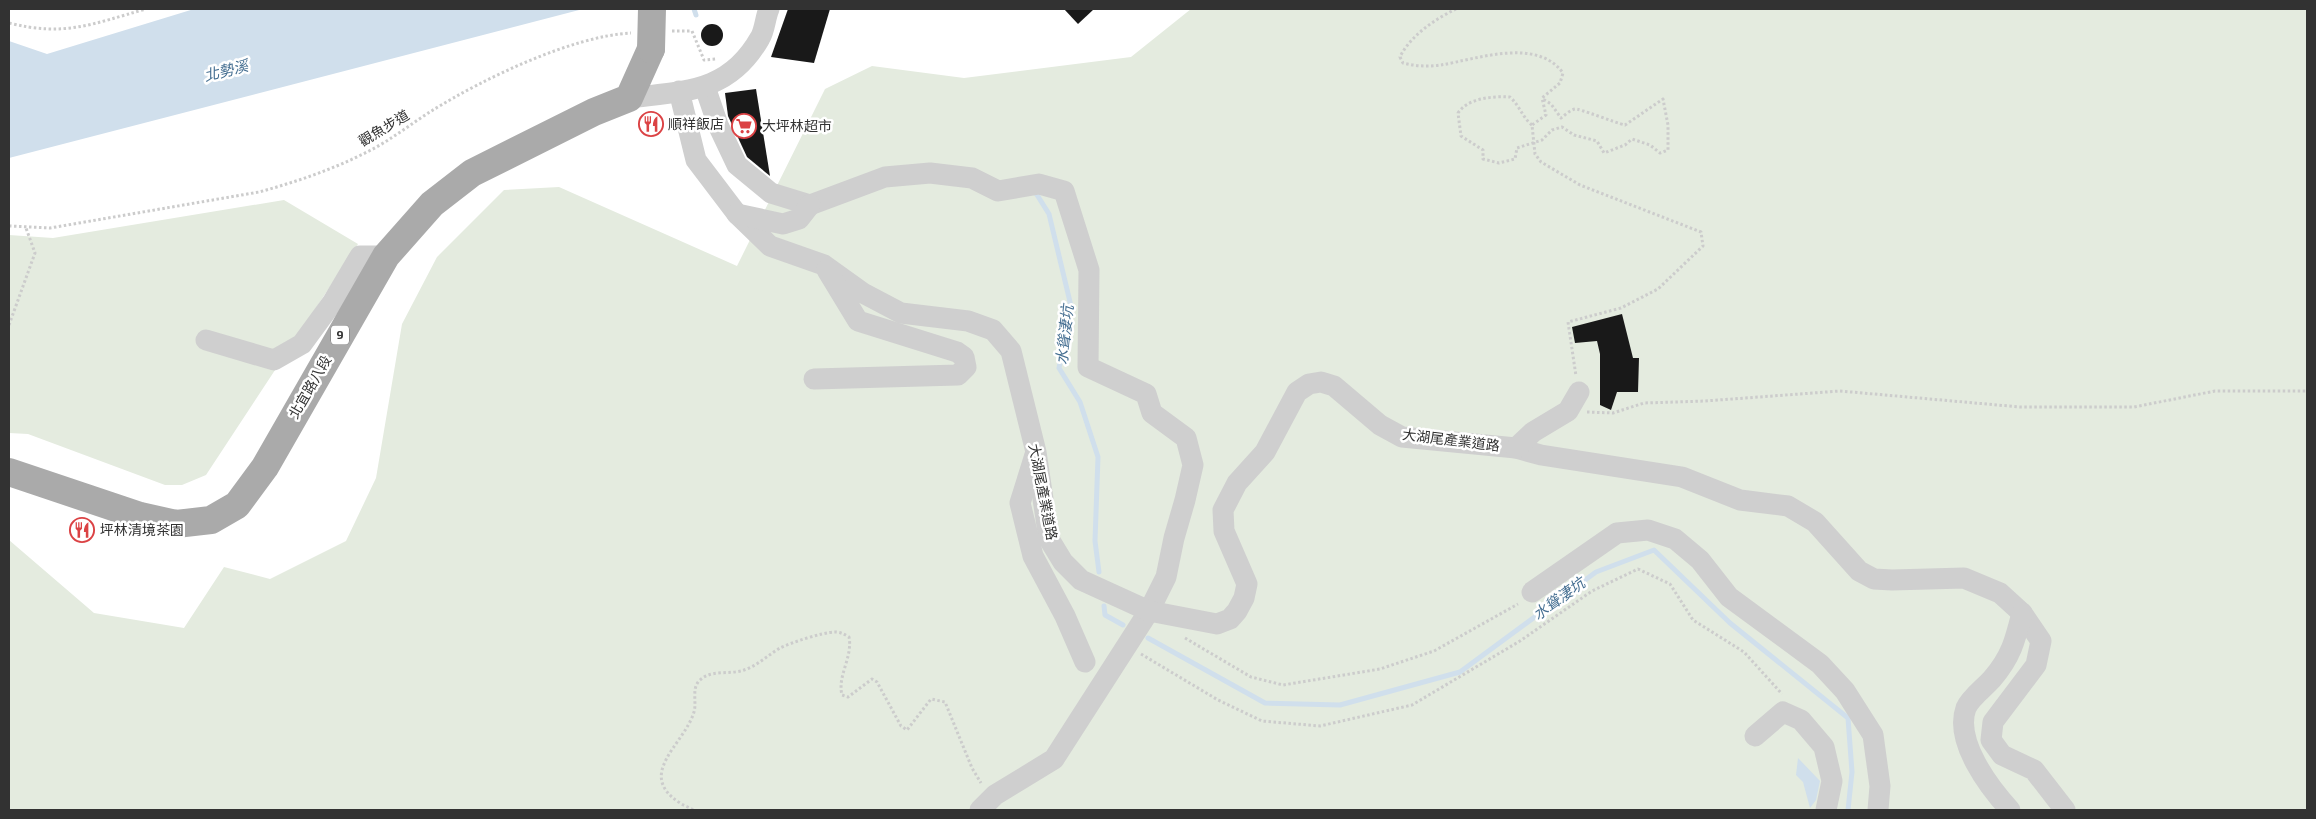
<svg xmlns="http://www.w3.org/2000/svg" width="2316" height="819" font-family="'Exo 2','Noto Sans TC',sans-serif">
<rect width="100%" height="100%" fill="#fff"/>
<!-- green -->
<g fill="#e4ebdf">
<polygon points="1191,9 2307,9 2307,810 9,810 9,540 94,613 184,628 224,567 270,579 346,541 376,478 402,324 437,257 504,190 559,187 737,266 825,89 872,66 964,78 1131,57"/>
<polygon points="284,200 358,244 206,475 182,485 165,485 28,434 9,433 9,235 53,238"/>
</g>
<!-- water -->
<g fill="#d0dfec">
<polygon points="194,9 583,9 9,158 9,41 47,54"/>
<polygon points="1798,758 1820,781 1816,800 1810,808 1803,782 1796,775"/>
</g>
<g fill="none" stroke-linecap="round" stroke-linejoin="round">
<!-- stream -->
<g stroke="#d0dfec" stroke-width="5">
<polyline points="694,9 696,15"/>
<polyline points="1034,190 1049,214 1071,306 1059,368 1080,402 1098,457 1095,541 1099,572"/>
<polyline points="1104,606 1105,615 1123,625"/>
<polyline points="1148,638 1265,703 1340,705 1460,672 1596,572 1654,550 1730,623 1848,718 1852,772 1848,810"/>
</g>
</g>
<!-- building -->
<g fill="#191919">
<polygon points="788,9 830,9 814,63 771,57"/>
<polygon points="1064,9 1094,9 1078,24"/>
<circle cx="712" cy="35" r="11"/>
<polygon points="756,89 770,176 747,157 728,116 725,93"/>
<polygon points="1622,314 1633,358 1639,358 1638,392 1617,392 1611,410 1600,405 1600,354 1597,341 1575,343 1572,327"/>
</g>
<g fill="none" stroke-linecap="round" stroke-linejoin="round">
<!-- path -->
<g stroke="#ccc" stroke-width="3" stroke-dasharray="2.5 2.5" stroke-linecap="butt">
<path d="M1456 9C1435 19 1410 36 1400 57L1403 63C1415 66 1428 67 1441 65 1477 59 1537 37 1563 73L1560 83 1542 98 1546 115 1532 125 1535 154 1541 162 1580 185 1701 232 1703 246 1658 289 1621 308 1568 322 1576 376"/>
<path d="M9 23C65 37 92 24 146 9"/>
<polyline points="672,31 692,31 704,60 716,59"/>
<path d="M1532 125C1522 117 1520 106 1510 97 1492 96 1468 98 1458 113L1461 136 1483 150V159L1499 163 1515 159 1517 148 1542 140 1552 130 1562 127 1574 135 1597 141 1604 153 1625 145 1632 139 1650 145 1660 153 1668 150V125L1663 99 1625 125C1616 123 1578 108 1575 109 1570 110 1565 115 1561 118L1551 104 1543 99"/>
<path d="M9 226 50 228 259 192C296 182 334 169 369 151 391 140 412 123 433 110 483 79 572 36 631 33"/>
<polyline points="9,325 35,253 26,228"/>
<polyline points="1587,412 1613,413 1644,403 1705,401 1840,391 2020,407 2134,407 2215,391 2307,391"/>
<polyline points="1185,638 1251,677 1283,685 1380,669 1434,651 1518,604"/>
<polyline points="1141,654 1218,700 1262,721 1320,726 1412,705 1520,641 1592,591 1638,569 1670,584 1693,620 1744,652 1782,694"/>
<path d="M693 810C689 807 684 806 680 803 635 774 684 745 694 712 697 702 691 688 700 680 712 669 731 675 744 670 757 666 768 655 780 648 790 643 823 632 835 632 840 632 844 634 849 637 853 657 837 676 842 695L848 697 872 679 877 682 901 726 907 730 931 699 945 702 972 768 981 783"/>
</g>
<!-- minor -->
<g stroke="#cfcfcf" stroke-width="21">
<polyline points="705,87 718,125 737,165 771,193 810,205 885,177 930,173 972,178 998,191 1039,184 1064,191 1089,270 1088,367 1146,394 1152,413 1186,438 1193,465 1185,500 1174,538 1166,577 1149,611 1054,759 995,795 980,810"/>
<polyline points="679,91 696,160 737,214 770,246 824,265 863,293 901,313 968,321 993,330 1011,351 1036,452 1049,539 1063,562 1081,580 1149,611 1217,624 1230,619 1237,611 1244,598 1247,584 1224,531 1223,510 1237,483 1265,452 1297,392 1309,384 1321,382 1334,386 1380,425 1402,437 1516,448 1541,455 1682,477 1740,500 1788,506 1815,522 1859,571 1874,579 1892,580 1964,578 2000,593 2022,613 2041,641 2036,665 1993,722 1991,740 2002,755 2034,770 2065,810"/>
<path d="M629 98C685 91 729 93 760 38 765 30 765 18 769 9"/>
<polyline points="737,214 783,224 799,219 810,205"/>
<polyline points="206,340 274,360 302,344 332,303 360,256 386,256"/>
<polyline points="814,379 958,375 966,367 964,357 957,352 858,321 827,270"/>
<polyline points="1516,448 1533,432 1568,411 1579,392"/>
<polyline points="1035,455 1020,503 1033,556 1065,616 1085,662"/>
<polyline points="1532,592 1617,533 1648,530 1675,539 1700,560 1729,597 1820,664 1845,691 1873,735 1880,786 1878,810"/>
<polyline points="1755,736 1783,712 1801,720 1824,747 1832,781 1826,810"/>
<path d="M2010 810C1989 787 1954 741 1966 708 1970 698 1984 688 1992 679 2011 657 2015 641 2022 613"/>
</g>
<!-- major -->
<polyline stroke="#aaa" stroke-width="28" points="9,472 140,516 176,524 211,520 237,505 265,467 386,256 432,204 472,173 594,112 629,98 651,49"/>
<!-- major-bridge -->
<polyline stroke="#aaa" stroke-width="28" points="651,49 652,9"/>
</g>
<!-- icons -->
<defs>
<symbol id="restaurant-ring" viewBox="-11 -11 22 22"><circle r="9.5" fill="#fff" stroke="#db4244" stroke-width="1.5"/><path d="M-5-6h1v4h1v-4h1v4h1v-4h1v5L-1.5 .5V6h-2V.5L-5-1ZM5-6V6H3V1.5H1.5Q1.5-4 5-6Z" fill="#db4244"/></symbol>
<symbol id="supermarket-ring" viewBox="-11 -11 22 22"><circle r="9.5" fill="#fff" stroke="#db4244" stroke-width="1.5"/><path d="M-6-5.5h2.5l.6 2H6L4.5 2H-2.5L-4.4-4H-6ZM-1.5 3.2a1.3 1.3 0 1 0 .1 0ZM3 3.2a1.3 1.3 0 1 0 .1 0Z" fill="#db4244"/></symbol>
</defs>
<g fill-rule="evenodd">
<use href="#restaurant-ring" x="637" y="110" width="28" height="28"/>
<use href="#supermarket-ring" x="730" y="112" width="28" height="28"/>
<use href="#restaurant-ring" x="68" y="516" width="28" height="28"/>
</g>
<g text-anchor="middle" stroke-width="5" stroke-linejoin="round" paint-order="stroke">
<!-- shield labels -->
<rect fill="#fff" stroke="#707070" stroke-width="1" x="331" y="325.5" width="18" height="19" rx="4"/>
<g font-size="12" font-weight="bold" fill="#323232">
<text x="340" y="339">9</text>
</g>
<!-- poi labels -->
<g font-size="14" fill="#323232" stroke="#fff" text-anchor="start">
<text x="668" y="129">順祥飯店</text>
<text x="762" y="131">大坪林超市</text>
<text x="100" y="535">坪林清境茶園</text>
</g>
<!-- street labels -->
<g font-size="14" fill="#323232" stroke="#fff">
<text transform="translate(384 128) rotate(-31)" y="5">觀魚步道</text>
<text transform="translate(310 387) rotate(-60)" y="5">北宜路八段</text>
<text transform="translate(1451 440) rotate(7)" y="5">大湖尾產業道路</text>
<text transform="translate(1043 492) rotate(79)" y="5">大湖尾產業道路</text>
</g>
<!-- water labels -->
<g font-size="15" font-style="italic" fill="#446e91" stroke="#fff">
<text transform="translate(226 71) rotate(-14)" y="5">北勢溪</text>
<text transform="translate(1065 335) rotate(-84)" y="5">水聳淒坑</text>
<text transform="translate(1559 599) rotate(-36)" y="5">水聳淒坑</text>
</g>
</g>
<!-- border -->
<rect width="2316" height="819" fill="none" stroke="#323232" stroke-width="20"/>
</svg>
